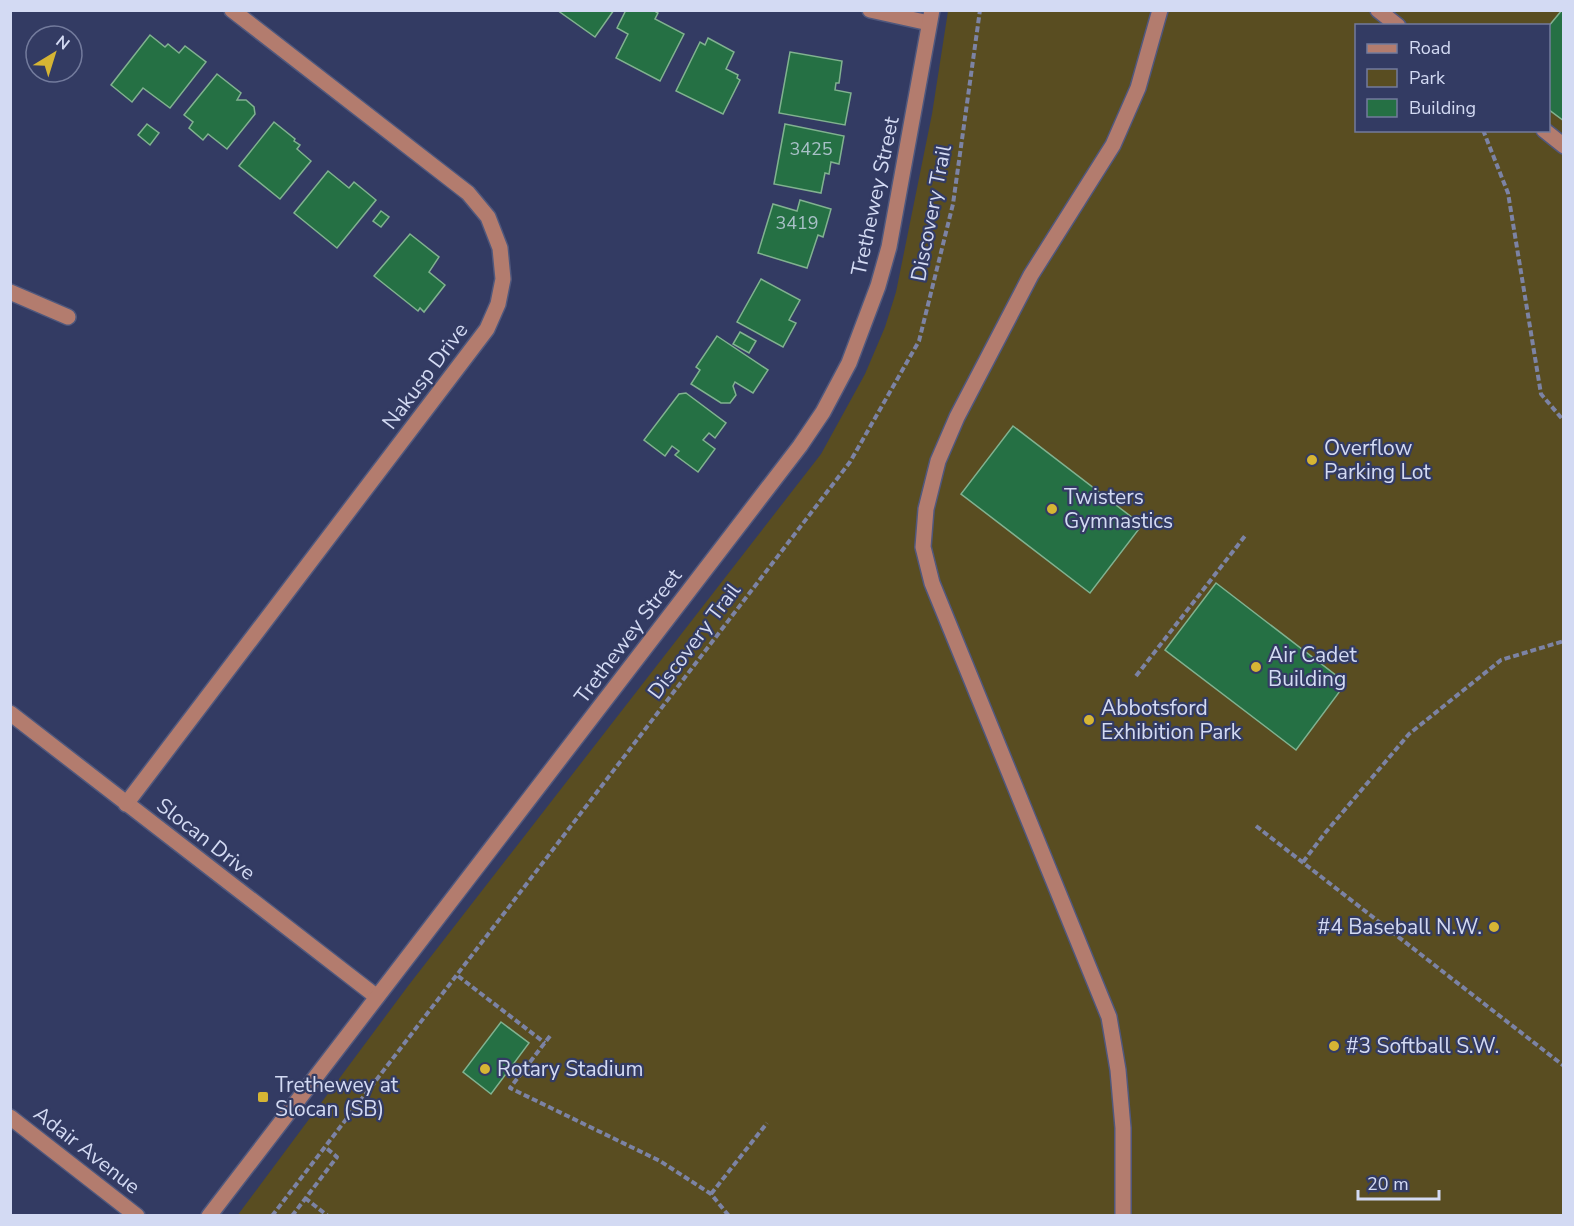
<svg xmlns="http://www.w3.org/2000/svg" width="1574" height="1226" font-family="'Nunito Sans',sans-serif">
<rect width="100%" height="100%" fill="#333b63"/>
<!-- green -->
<path fill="#594d21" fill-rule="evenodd" d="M948 11H1563V1215L237 1216 408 986 821 454 865 374 885 327 896 292 932 114ZM1356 26H1548V130H1356Z"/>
<!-- building -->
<g fill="#257044" stroke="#81b290" stroke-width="1.5">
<polygon points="557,10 614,10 595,37"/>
<polygon points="626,10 653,10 658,13 655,19 684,34 660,81 616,58 628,34 617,28"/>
<polygon points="1562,10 1564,10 1564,121 1548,109 1548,27"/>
<polygon points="150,35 165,47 168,44 179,53 185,46 206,62 170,108 143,88 132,102 111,85"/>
<polygon points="708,38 734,52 726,69 738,75 737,78 740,80 723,114 676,91 700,42 705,45"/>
<polygon points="790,52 842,61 839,83 836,83 835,90 851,93 845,125 779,113"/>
<polygon points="217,74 241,93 237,100 246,100 254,107 255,114 227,149 208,134 203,140 189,128 193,122 184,115"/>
<polygon points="274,122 295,139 294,141 300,145 297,149 311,161 280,199 239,166"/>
<polygon points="147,124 159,133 150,145 138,135"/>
<polygon points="785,124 844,136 839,164 831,162 829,174 825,173 821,193 774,184"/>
<polygon points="328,171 349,188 354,182 376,200 337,248 294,213"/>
<polygon points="800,200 831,209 823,237 818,235 807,268 758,253 773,204 797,211"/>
<polygon points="381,211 389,217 381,227 373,221"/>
<polygon points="410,234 439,257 429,272 445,285 424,312 420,308 418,311 374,276"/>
<polygon points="761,279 800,300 789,320 796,323 783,347 737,322"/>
<polygon points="740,332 756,341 749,353 733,344"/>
<polygon points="717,336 768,370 753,393 735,382 733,386 736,395 730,403 721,403 691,384 700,370 696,367"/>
<polygon points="686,393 726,423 715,438 709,433 703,440 715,449 698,472 675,455 679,451 672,446 665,456 644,440 679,394"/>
<polygon points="1013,426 1142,525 1090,593 961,494"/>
<polygon points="1216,583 1346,683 1296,750 1165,650"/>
<polygon points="501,1022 529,1043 491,1094 463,1072"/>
</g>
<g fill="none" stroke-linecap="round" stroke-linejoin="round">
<defs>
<g id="minor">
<polyline points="870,10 929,23"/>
<polyline points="1378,10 1398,26"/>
<polyline points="1544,130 1564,146"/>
<polyline points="10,292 68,317"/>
<polyline points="10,713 377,997"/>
<polyline points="126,804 487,329 498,304 503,279 500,248 488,217 468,193 232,10"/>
<polyline points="10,1117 137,1216"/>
<polyline points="209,1216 800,446 823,412 849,363 878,286 889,247 932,10"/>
<polyline points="1123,1216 1123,1128 1118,1070 1109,1017 932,583 923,547 926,509 938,461 957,417 1031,275 1113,145 1138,88 1160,10"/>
</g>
</defs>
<!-- minor casing -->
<use href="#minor" stroke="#50587d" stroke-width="18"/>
<!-- path -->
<g stroke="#7c83a4" stroke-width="4" stroke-dasharray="6 3" stroke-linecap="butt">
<polyline points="1483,130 1508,193 1541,394 1564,421"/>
<polyline points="1136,676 1245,536"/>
<polyline points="1256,826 1564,1066"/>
<polyline points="1303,862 1325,833 1409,734 1501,660 1564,641"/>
<polyline points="458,976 545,1043"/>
<polyline points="550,1036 510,1088 660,1161 711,1194 729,1216"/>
<polyline points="711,1194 767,1123"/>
<polyline points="305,1198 328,1216"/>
<polyline points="272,1216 850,462 919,341 953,204 980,10"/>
<polyline points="292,1216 337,1157 325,1147"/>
</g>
<!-- minor -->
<use href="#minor" stroke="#b37c6e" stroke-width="15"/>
</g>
<!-- markers -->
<g fill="#d6b534" stroke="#333b63" stroke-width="2">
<circle cx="1312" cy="460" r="6"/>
<circle cx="1052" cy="509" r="6"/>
<circle cx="1256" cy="667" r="6"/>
<circle cx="1089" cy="720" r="6"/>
<circle cx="1494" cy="927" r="6"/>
<circle cx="1334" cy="1046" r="6"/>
<circle cx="485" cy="1069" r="6"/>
<rect x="257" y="1091" width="12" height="12" rx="3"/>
</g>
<g text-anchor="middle" stroke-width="4.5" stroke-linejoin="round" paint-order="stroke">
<!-- number labels -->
<g font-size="18" fill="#a8c0c7">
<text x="811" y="155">3425</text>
<text x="797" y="229">3419</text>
</g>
<!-- street labels -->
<g font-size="21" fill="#d3daf3" stroke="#333b63">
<text transform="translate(875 196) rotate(-78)" y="7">Trethewey Street</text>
<text transform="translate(931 213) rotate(-79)" y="7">Discovery Trail</text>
<text transform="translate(425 376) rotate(-53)" y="7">Nakusp Drive</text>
<text transform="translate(628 636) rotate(-53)" y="7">Trethewey Street</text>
<text transform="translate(694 641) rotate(-53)" y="7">Discovery Trail</text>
<text transform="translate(206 839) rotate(38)" y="7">Slocan Drive</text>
<text transform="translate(87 1150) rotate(38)" y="7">Adair Avenue</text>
</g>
<!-- poi labels -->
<g font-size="21" fill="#d3daf3" stroke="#333b63" text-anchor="start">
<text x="1324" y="455">Overflow<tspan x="1324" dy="24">Parking Lot</tspan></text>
<text x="1064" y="504">Twisters<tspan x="1064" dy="24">Gymnastics</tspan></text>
<text x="1268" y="662">Air Cadet<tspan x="1268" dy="24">Building</tspan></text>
<text x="1101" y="715">Abbotsford<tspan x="1101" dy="24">Exhibition Park</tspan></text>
<text x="1482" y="934" text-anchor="end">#4 Baseball N.W.</text>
<text x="1346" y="1053">#3 Softball S.W.</text>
<text x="497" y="1076">Rotary Stadium</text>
<text x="275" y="1092">Trethewey at<tspan x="275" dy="24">Slocan (SB)</tspan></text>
</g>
</g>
<!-- border -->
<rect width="1574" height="1226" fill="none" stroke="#d3daf3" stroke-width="24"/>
<!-- legend -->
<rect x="1355" y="24" width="195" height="108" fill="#333b63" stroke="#737b9d" stroke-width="1.5"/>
<rect x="1367" y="44" width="30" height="9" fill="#b37c6e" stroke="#737b9d" stroke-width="1.5"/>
<text x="1409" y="54" font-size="18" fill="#d3daf3">Road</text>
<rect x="1367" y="69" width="30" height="18" fill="#594d21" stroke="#737b9d" stroke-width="1.5"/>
<text x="1409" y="84" font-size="18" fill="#d3daf3">Park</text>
<rect x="1367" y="99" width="30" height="18" fill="#257044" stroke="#737b9d" stroke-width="1.5"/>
<text x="1409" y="114" font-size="18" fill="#d3daf3">Building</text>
<!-- north arrow -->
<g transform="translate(54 54) rotate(38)"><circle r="28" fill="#333b63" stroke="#737b9d" stroke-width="1.5"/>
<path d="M0-4.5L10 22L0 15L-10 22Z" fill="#d6b534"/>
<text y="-9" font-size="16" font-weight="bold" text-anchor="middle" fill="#d3daf3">N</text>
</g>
<!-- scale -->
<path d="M1358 1190v9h81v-9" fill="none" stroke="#d3daf3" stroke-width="3"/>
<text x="1367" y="1190" font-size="18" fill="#d3daf3" stroke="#333b63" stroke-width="4.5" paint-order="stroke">20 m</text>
</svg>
